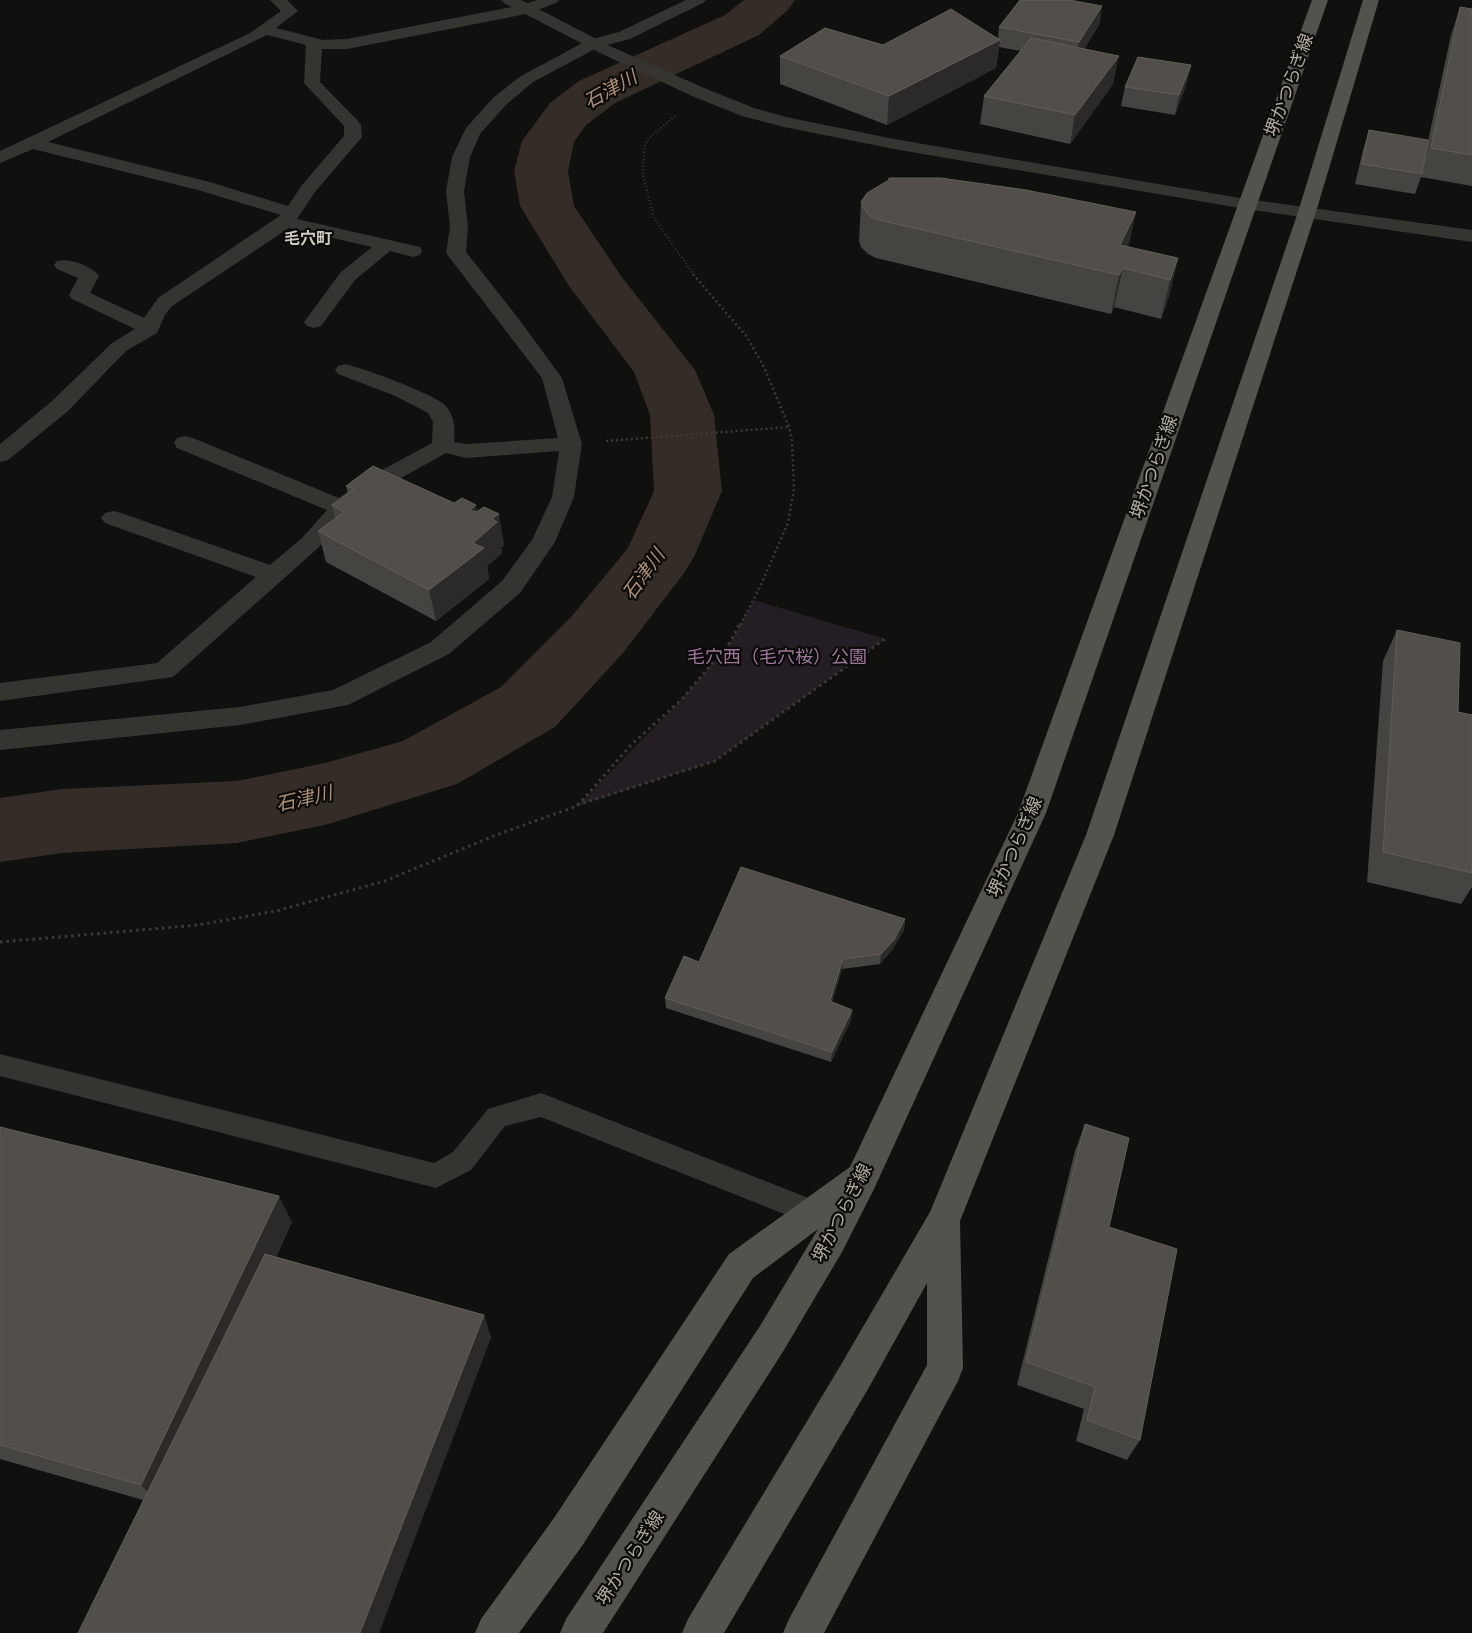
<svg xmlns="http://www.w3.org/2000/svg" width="1472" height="1633" font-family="Inter,'Noto Sans JP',sans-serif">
<rect width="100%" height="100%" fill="#10100f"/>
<!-- green -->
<polygon fill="#251d24" points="754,600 885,639 715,761 577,806 682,699 731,641"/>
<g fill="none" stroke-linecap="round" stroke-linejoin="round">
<!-- river -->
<polygon fill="#342c26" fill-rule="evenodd" points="744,0 795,0 788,10 759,35 615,103 586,125 574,142 568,171 574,206 621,276 695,370 714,415 722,491 694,557 684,573 623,653 555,727 457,784 325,825 237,843 62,853 0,862 0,798 62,789 237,781 325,763 403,741 501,687 571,617 628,548 654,491 650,415 634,372 569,286 520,206 514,171 522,141 550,103 579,81 725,15"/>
<!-- path-far2 -->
<polyline stroke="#3c3a36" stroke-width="2" stroke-dasharray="1 2.5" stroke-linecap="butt" points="675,116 649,138 644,148 643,175 654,218 694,275"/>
<!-- path-far1 -->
<g stroke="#3c3a36" stroke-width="2.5" stroke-dasharray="2 3" stroke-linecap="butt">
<polyline points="693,274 747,337 764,367 789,427 792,441 794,489 788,523 760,587 740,625"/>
<polyline points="606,441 789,427"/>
</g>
<!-- path -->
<g stroke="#3c3a36" stroke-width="3" stroke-dasharray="2.5 4" stroke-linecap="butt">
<polyline points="577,805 715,761 885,639"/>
<polyline points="0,942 198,925 276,911 385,881 496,835 577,806 631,745 682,699 731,641 740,623"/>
</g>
<!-- service -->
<polygon fill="#353430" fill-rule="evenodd" points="0,1054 434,1163 453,1152 488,1109 541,1093 824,1204 828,1213 824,1222 814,1226 541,1117 505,1126 471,1170 436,1188 0,1076"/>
<!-- minor -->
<g fill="#353430" fill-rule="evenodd">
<path d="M270 0H287L298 11 276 28 323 40 347 39 522 5 537 0H559L556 3 526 14 347 49H322L320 82 358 121 361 125 362 137 315 192 297 219 420 247 422 251 420 255 413 257 390 251 355 280 321 326 314 328 307 326 304 322 307 318 341 272 372 247 289 228 172 306 165 315 157 333 126 351 68 411 8 460 0 462V444L52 401 112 343 135 329 72 299 69 295 78 278 57 269 54 265 57 261C69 258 92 266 99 276L90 293 144 318 158 298 281 215 198 190 33 149 0 163V151L250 33 281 11ZM267 35 306 45 304 83 344 126V136L302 185 288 206 210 182 48 142Z"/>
<path d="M686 0H706L703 3 630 39 599 47 533 82 506 105 480 134 470 157 464 191 468 227 466 252 518 318 562 378 582 444 574 497 555 542 520 593 449 654 348 705 240 725 0 750V730L240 707 333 690 431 642 502 581 532 540 552 497 559 451 466 458 446 453 376 492 350 513 318 548 173 677 0 701V683L157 663 256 577 105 523 101 518 105 513 113 511 121 513 270 565 302 538 327 510 177 448 174 443 177 438 185 436 193 438 339 498 360 482 432 443 433 422 428 413 393 395 338 374 335 370 338 366 345 364C363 368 434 394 445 405 455 416 455 428 454 442L466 444 558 438 542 378 446 253 450 227 446 191 452 157 466 128 494 97 521 76 588 40 619 32Z"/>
</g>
<!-- tertiary -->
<polygon fill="#353430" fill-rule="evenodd" points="501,0 521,0 612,47 704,88 754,108 786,117 894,139 1246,199 1472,230 1472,242 1246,209 894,149 784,127 742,116 692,96 600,53 504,3"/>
<!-- primary -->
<g fill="#54524c" fill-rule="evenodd">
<polygon points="1312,0 1328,0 1046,813 874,1189 842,1252 784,1350 603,1633 560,1633 566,1619 760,1326 818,1229 753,1278 582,1546 519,1633 475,1633 481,1619 554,1518 729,1254 850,1167 1018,813"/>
<polygon points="1363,0 1379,0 1316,212 1114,835 960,1221 963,1368 958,1381 824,1633 783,1633 789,1619 927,1365 927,1283 868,1389 724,1633 682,1633 688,1619 842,1363 930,1212 1086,835 1298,212"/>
</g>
</g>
<!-- wall -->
<g fill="#464440">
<polygon points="1102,6 1099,25 1084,49 1113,84 1070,144 980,124 984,96 1021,51 999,47 996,68 887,125 780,84 780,56 883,45 998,39 999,27"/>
<polygon points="1460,7 1472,9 1472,186 1421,177 1415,194 1355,184 1363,150 1369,130 1425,155 1451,35"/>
<polygon points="1191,65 1186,85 1175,115 1121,106 1125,87"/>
<polygon points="889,178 1128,247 1178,258 1169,296 1161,319 1114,307 1111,314 876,258 868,254 861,247 859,241 861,202 888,180"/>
<polygon points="346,486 454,503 477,512 504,545 501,547 502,553 487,566 489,579 436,621 326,562 318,531 335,518 332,505 348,494"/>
<polygon points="1397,630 1458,712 1472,715 1472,887 1461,904 1367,882 1383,661"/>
<polygon points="905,919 904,930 892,950 880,964 842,969 832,1002 852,1010 851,1020 831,1062 666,1008 665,998 699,962"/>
<polygon points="1085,1124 1109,1227 1140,1440 1127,1460 1076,1441 1084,1409 1017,1385 1075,1151"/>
<polygon points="0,1127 292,1222 276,1257 484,1315 491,1338 143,1500 0,1459"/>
</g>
<!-- shaded-wall -->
<g fill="#2c2a28">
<polygon points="1102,6 1099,25 1076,61 1079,42"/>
<polygon points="1000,40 996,68 887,125 889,96"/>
<polygon points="1119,56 1113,84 1070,144 1075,115"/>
<polygon points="1191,65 1186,85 1175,115 1179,95"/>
<polygon points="1136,212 1128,250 1120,245"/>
<polygon points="1178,258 1169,296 1161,319 1170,280"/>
<polygon points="1123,268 1114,307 1111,314 1119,275"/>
<polygon points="476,505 481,536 492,519 499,514 504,545 501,547 502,553 487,566 489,579 436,621 429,590 470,510"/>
<polygon points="905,919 904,930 892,950 880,964 881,954"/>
<polygon points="843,959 842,969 829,1011 830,1001"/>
<polygon points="852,1010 851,1020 831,1062 832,1052"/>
<polygon points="279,1196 292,1222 160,1505 141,1485"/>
<polygon points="484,1315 491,1338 379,1633 360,1633"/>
</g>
<!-- building -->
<g fill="#524f4b" stroke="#615e58">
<polygon points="1020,0 1069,0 1102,6 1079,42 999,27"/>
<polygon points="1460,7 1472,9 1472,155 1431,148"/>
<polygon points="951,9 1000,40 889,96 780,56 825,28 883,45"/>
<polygon points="1031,38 1119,56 1075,115 984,96"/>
<polygon points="1138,57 1191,65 1179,95 1125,87"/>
<polygon points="1369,130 1428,140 1422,174 1362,164"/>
<polygon points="889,178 941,178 1026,190 1136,212 1120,245 1178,258 1170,280 1123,268 1119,275 879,220 870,216 864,209 861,202 867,193 889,180"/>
<polygon points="373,466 454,503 462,498 476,505 470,510 476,512 484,507 499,514 492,519 497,522 473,543 484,548 429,590 318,531 344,512 332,505 354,489 346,486"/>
<polygon points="1397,630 1460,643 1458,712 1472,715 1472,873 1383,852"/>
<polygon points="741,867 905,919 894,940 881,954 843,959 830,1001 852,1010 832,1052 665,998 684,956 699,962"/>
<polygon points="1085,1124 1129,1138 1109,1227 1177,1249 1140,1440 1087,1420 1095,1387 1026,1362"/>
<polygon points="0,1127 279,1196 141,1485 0,1445"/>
<polygon points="265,1254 484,1315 360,1633 78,1633"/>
</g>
<g text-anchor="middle" stroke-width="4.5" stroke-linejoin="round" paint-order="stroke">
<!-- far-neighbourhood labels -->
<g font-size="16" font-weight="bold" fill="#cecac1" stroke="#0b0b0a">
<text x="308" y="244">毛穴町</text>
</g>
<!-- street labels -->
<g font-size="18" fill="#b2aca0" stroke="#0b0b0a">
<text transform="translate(1289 85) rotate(-70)" y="6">堺かつらぎ線</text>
<text transform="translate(1154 467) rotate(-71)" y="6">堺かつらぎ線</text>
<text transform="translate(1015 847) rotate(-66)" y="6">堺かつらぎ線</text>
<text transform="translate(842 1213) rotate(-63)" y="6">堺かつらぎ線</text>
<text transform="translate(630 1558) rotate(-57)" y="6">堺かつらぎ線</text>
</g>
<!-- park labels -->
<g font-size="18" fill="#9e769c" stroke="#0b0b0a">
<text x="777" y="663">毛穴西（毛穴桜）公園</text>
</g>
<!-- water labels -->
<g font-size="19" font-style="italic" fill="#ae8f75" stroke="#0b0b0a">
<text transform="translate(610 89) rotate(-29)" y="7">石津川</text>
<text transform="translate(643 574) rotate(-54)" y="7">石津川</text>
<text transform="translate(304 798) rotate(-13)" y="7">石津川</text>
</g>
</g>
</svg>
